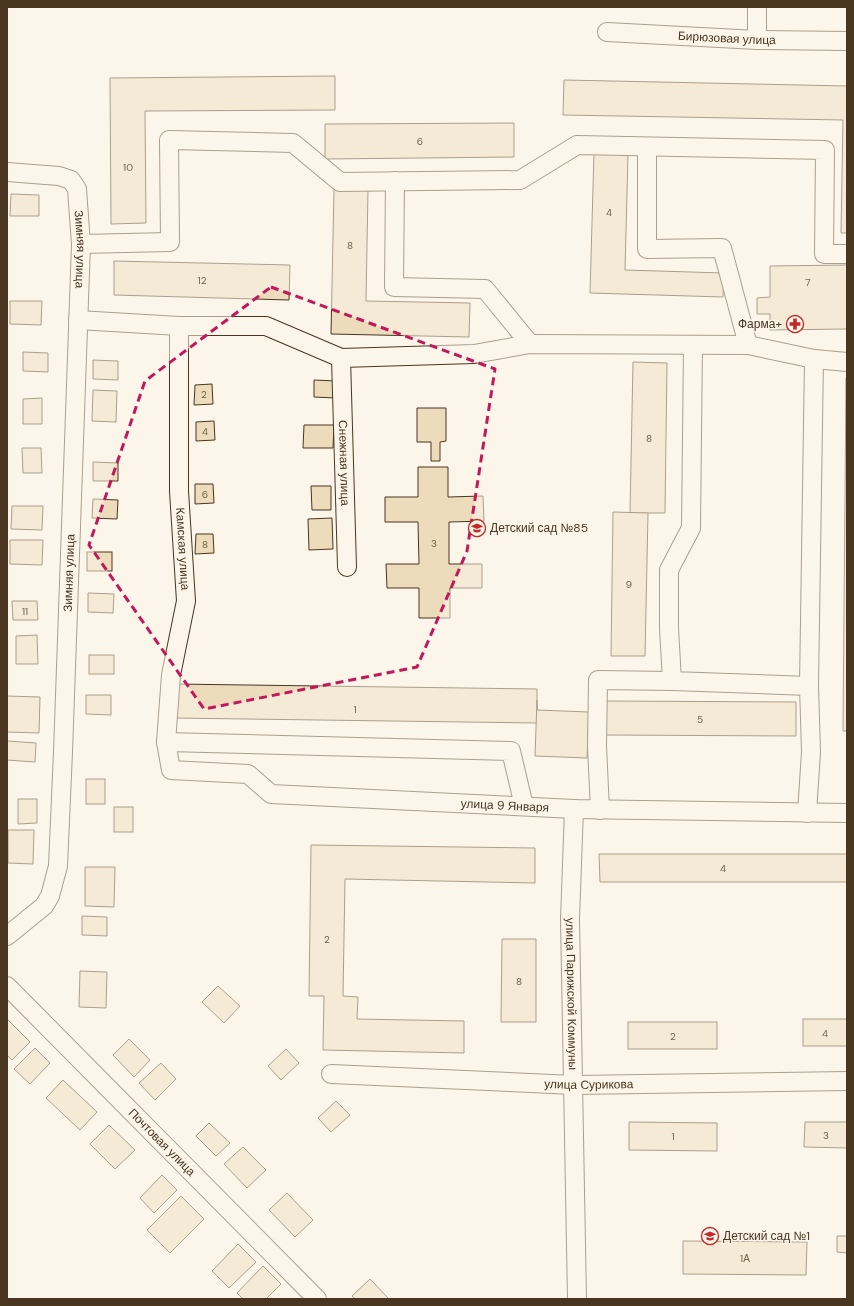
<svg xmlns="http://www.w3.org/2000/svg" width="854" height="1306" font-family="'DM Sans',sans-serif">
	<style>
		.building { fill: #ecdcbc; stroke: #4a3520 }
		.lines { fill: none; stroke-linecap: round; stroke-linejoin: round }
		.minor-casing { stroke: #4a3520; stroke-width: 20 }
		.minor { stroke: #fbf6e9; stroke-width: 18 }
		.marked { fill: none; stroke: #c2185b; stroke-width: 3; stroke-dasharray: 8 5; stroke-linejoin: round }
		.labels { text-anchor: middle; stroke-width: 3; stroke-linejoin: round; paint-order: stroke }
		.number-label { font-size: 10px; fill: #725f47 }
		.street-label { font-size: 12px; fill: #4a3520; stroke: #fbf6e9 }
		.poi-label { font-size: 12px; fill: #4a3520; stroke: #fbf6e9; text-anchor: start }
	</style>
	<rect width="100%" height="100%" fill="#fbf6e9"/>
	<!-- building -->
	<g class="building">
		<polygon points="335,76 335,110 145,111 146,223 111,224 110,78"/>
		<polygon points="564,80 847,86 847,233 841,233 843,120 563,115"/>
		<polygon points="514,123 514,157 325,159 325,124"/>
		<polygon points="594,153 628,155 625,270 724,273 723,297 590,293"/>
		<polygon points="334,189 368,190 366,301 470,303 469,337 331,334"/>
		<polygon points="11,194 39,195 39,216 10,216"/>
		<polygon points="114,261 290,265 289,300 114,295"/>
		<polygon points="847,265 847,329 770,330 770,314 757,314 757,298 770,297 770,266"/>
		<polygon points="10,301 42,301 41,325 10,324"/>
		<polygon points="23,352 48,353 48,372 23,371"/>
		<polygon points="93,360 118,361 118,380 93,379"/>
		<polygon points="633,362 667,363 665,513 630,513"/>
		<polygon points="846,378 847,378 847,731 843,731"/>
		<polygon points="314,380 336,381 336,398 314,397"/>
		<polygon points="212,384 213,404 194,405 195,385"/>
		<polygon points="93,390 117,391 116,422 92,421"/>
		<polygon points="42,398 42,424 23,424 23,399"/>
		<polygon points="417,408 446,408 446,441 440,442 440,461 431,461 431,442 417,442"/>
		<polygon points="214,421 215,440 196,441 196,422"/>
		<polygon points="304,425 334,425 333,448 303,448"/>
		<polygon points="22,448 41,448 42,473 23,473"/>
		<polygon points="93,462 118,463 118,481 93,481"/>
		<polygon points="418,467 448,467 448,497 483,496 484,521 449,522 449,564 482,564 482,588 450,588 450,618 419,618 419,588 387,588 386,564 419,564 418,522 385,522 385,497 418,497"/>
		<polygon points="195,484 213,484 214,503 195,504"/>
		<polygon points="311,486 331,486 331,510 312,510"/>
		<polygon points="93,499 118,500 117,519 92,518"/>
		<polygon points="12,506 43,506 42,530 11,529"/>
		<polygon points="613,512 648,513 645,656 611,656"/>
		<polygon points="332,518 333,549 309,550 308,519"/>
		<polygon points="196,534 213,534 214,553 195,554"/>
		<polygon points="10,540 43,540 42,565 10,564"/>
		<rect x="87" y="552" width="25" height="19"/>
		<polygon points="88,593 114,594 113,613 88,612"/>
		<polygon points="12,601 37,601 38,620 13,620"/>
		<polygon points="37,635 38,664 16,664 16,636"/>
		<rect x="89" y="655" width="25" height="19"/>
		<polygon points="174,684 537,689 537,723 173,718"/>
		<polygon points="86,695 111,695 111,715 86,714"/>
		<polygon points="7,696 40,697 39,733 7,732"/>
		<polygon points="537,700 537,710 589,712 587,758 535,756"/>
		<polygon points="604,701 796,702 796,736 604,735"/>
		<polygon points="7,741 36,743 35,762 7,760"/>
		<rect x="86" y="779" width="19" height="25"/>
		<polygon points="18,799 37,799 37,823 18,824"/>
		<rect x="114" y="807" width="19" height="25"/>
		<polygon points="8,830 34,830 33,864 8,863"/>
		<polygon points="311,845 535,848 535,883 345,879 343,996 358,997 357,1019 464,1021 464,1053 323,1050 324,996 309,996"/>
		<polygon points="599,854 847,854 847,882 600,882"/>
		<polygon points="85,867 115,867 114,907 85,906"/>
		<polygon points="82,916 107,917 107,936 82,935"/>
		<polygon points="502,939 536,939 536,1022 501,1022"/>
		<polygon points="80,971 107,972 106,1008 79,1007"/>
		<polygon points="218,986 240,1006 224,1023 202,1002"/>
		<polygon points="7,1019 30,1042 12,1060 7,1055"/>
		<rect x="803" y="1019" width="44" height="27"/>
		<rect x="628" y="1022" width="89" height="27"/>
		<polygon points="129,1039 150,1060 134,1077 113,1055"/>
		<polygon points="35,1048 50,1063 30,1084 14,1069"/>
		<polygon points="286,1049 299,1063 281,1080 268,1066"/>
		<polygon points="161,1063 176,1079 155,1100 139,1083"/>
		<polygon points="63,1080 97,1112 80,1130 46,1098"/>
		<polygon points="336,1101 350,1115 331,1132 318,1118"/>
		<polygon points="629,1122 717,1123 717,1151 629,1150"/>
		<polygon points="805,1122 847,1122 847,1148 804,1147"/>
		<polygon points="209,1123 230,1143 216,1156 196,1136"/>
		<polygon points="109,1125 135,1150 115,1169 90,1144"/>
		<polygon points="243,1147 266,1170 247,1188 224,1164"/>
		<polygon points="162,1175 177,1190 154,1213 140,1198"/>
		<polygon points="287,1193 313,1220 295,1237 269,1210"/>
		<polygon points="181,1196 204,1219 170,1253 147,1230"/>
		<polygon points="837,1236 847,1236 847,1253 837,1252"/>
		<polygon points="683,1241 807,1242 806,1275 683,1274"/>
		<polygon points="238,1244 256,1262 229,1288 212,1271"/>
		<polygon points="263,1266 281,1284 266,1299 243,1299 237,1293"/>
		<polygon points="370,1279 389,1299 355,1299 352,1296"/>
	</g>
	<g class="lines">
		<!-- minor casing -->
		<g class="minor-casing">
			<g id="minor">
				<path id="s1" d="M607,32L757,40L847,41"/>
				<polyline points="757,40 757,7"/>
				<polyline points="647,147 647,249 722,248 748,345"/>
				<path id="s2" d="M7,172L59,176L71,180L77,189L81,244L63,752L58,866L50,896L44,906L7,936"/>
				<polyline points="395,181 394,287 485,289 530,344"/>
				<polyline points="81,244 170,242 169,140 293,143 340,182 520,180 577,145 825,150 824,254 847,254"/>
				<polyline points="78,320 179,326 266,326 341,358 474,354 530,344 748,345 814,359 847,362"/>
				<path id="s3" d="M179,326V491L186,601L171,675L166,742L171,770L248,774L271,794L574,809L847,813"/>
				<polyline points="693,345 691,528 669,570 669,628 672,681 809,686 814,359"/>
				<path id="s4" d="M341,358L347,567"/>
				<polyline points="166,742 511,751 524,806"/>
				<path id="s5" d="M574,809L570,919L577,1299"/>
				<polyline points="600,810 597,746 598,680 672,681"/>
				<polyline points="807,813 811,752 809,686"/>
				<path id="s6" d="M7,986L317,1299"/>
				<path id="s7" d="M331,1074L574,1085L847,1081"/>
			</g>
		</g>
		<!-- minor -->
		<use href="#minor" class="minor"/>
	</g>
	<!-- marked area -->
	<path d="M0 0H854V1306H0ZM271,287L495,369L467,551L417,667L204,709L89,545L145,381Z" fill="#fbf6e9" fill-opacity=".55" fill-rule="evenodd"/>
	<path class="marked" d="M271,287L495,369L467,551L417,667L204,709L89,545L145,381Z"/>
	<!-- icons -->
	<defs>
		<g id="pharmacy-ring" transform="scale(0.9)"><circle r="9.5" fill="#fbf6e9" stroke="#c62828" stroke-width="1.5"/><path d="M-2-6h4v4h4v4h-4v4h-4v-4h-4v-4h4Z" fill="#c62828"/></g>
		<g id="school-ring" transform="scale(0.9)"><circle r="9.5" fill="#fbf6e9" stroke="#c62828" stroke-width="1.5"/><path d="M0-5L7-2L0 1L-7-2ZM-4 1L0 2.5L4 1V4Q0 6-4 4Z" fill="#c62828"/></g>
	</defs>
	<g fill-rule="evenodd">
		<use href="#pharmacy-ring" x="795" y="324"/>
		<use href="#school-ring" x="477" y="528"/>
		<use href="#school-ring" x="710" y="1236"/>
	</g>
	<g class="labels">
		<!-- number labels -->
		<g class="number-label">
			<text x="420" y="145">6</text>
			<text x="128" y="171">10</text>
			<text x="609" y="216">4</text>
			<text x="350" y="249">8</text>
			<text x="202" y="284">12</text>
			<text x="808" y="286">7</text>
			<text x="204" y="398">2</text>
			<text x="205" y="435">4</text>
			<text x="649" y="442">8</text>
			<text x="205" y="498">6</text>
			<text x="434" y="547">3</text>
			<text x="205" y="548">8</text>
			<text x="629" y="588">9</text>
			<text x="25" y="615">11</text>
			<text x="355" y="713">1</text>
			<text x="700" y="723">5</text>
			<text x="723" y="872">4</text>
			<text x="327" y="943">2</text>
			<text x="519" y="985">8</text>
			<text x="825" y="1037">4</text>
			<text x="673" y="1040">2</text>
			<text x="826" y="1139">3</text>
			<text x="673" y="1140">1</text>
			<text x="745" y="1262">1А</text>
		</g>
		<!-- street labels -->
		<g class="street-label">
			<text dy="4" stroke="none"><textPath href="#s1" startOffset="120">Бирюзовая улица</textPath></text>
			<text dy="4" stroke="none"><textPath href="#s2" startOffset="136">Зимняя улица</textPath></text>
			<text dy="4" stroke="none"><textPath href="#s4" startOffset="105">Снежная улица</textPath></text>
			<text dy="4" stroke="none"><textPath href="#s3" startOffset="223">Камская улица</textPath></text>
			<text transform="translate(69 573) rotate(-88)" y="4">Зимняя улица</text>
			<text dy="4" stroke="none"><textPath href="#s3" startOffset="788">улица 9 Января</textPath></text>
			<text dy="4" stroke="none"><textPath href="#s5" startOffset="185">улица Парижской Коммуны</textPath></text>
			<text dy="4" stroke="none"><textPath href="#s7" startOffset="258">улица Сурикова</textPath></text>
			<text dy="4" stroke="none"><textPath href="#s6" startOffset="220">Почтовая улица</textPath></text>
		</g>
		<!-- poi labels -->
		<g class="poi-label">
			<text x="782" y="328" text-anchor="end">Фарма+</text>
			<text x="490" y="532">Детский сад №85</text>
			<text x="723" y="1240">Детский сад №1</text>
		</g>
	</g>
	<!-- border -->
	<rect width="854" height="1306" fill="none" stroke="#4a3520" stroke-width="16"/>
</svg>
